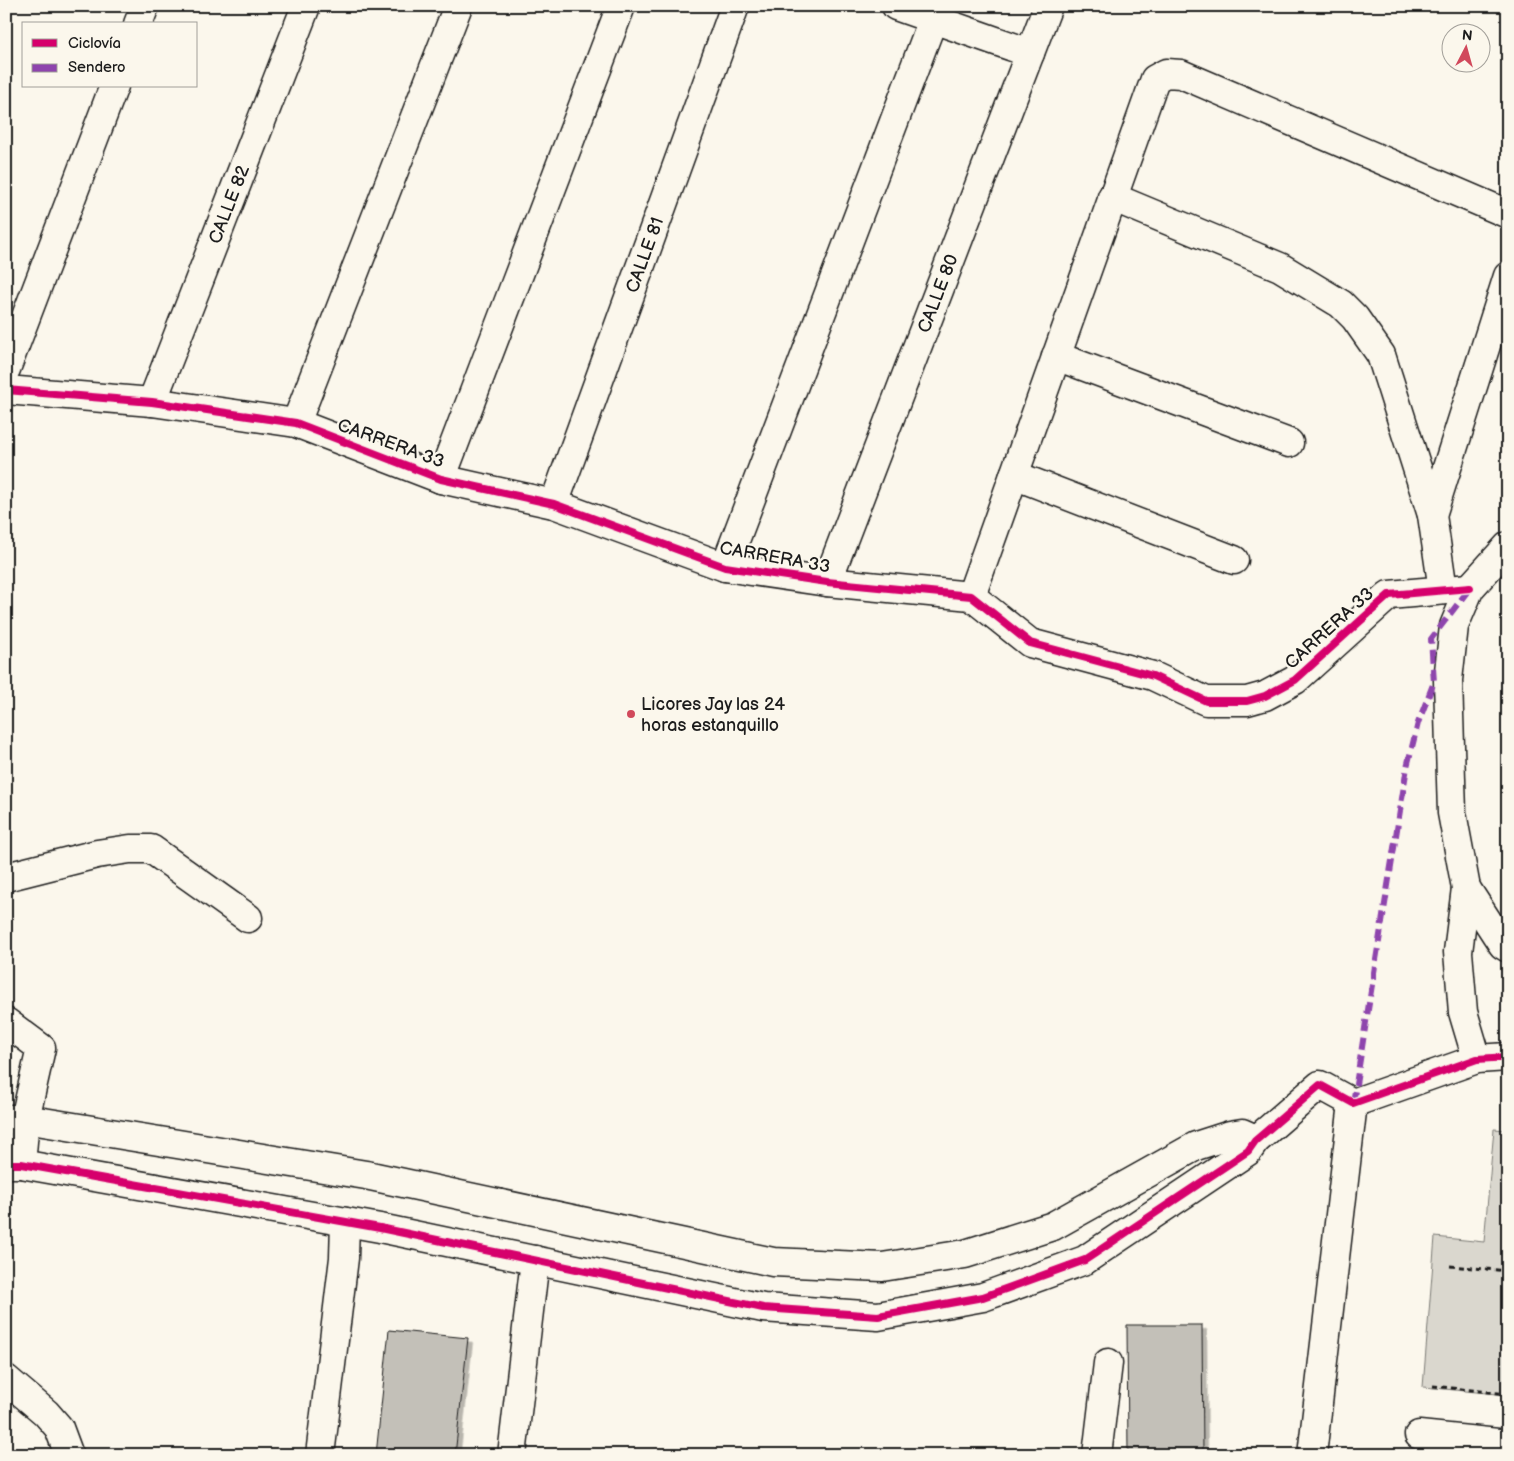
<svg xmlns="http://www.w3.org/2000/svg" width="1514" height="1461" font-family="'Balsamiq Sans',sans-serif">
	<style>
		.green { fill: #dad7ce; stroke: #7b7a75 }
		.building { fill: #c3c0b8; stroke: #1c1c1c; filter: url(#shadow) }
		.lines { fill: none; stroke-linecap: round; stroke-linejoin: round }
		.minor-casing { stroke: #1c1c1c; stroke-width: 31 }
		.path { stroke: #1c1c1c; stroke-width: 3; stroke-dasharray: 5 4; stroke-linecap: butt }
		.minor { stroke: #fbf7ec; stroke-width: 28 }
		.quiet { stroke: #8e44ad; stroke-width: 6; stroke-dasharray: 12 6; stroke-linecap: butt }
		.cycleway-casing { stroke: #fbf7ec; stroke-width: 11 }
		.cycleway { stroke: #d6006c; stroke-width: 8 }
		.poi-dot { fill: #d1495b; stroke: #fbf7ec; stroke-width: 2 }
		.labels { text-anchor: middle; stroke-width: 4.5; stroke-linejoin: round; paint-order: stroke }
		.street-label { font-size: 18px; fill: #1c1c1c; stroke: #fbf7ec }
		.poi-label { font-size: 18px; fill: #1c1c1c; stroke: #fbf7ec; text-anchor: start }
	</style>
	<defs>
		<filter id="shadow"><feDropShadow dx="4.5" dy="4.5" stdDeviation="0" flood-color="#0004"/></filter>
	</defs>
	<rect width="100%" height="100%" fill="#fbf7ec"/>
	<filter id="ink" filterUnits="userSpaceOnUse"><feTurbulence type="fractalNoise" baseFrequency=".02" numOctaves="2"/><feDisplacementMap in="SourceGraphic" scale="10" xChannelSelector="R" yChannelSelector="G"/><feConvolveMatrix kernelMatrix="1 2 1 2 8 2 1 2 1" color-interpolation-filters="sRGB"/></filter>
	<g filter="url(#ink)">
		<!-- green -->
		<polygon class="green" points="1494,1129 1508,1130 1508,1395 1423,1387 1435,1237 1484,1242"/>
		<!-- building -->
		<g class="building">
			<polygon points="1127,1325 1202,1325 1203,1455 1128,1455"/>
			<polygon points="389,1330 468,1338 455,1455 376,1455"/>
		</g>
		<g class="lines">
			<!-- minor casing -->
			<g class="minor-casing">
				<g id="minor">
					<polyline points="896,6 1030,53"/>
					<polyline points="138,24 145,6"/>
					<polyline points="1112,197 1280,267 1341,304 1355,318 1381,355 1432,515 1443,590"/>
					<polyline points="1056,356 1289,443"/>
					<polyline points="6,369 114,86"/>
					<polyline points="6,390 152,402 296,423 441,479 554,504 725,567 827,582 971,596 1030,643 1153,676 1206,701 1247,701 1265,696 1295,680 1389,595 1470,588"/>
					<path id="s1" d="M152,402L306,6"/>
					<polyline points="296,423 458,6"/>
					<polyline points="1014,475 1234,560"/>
					<polyline points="441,479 621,6"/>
					<path id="s2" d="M554,504L735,6"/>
					<polyline points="1432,515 1508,276"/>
					<polyline points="725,567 938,6"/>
					<path id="s3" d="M827,582L1048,6"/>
					<polyline points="971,596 1155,79 1166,73 1181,74 1508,214"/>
					<polyline points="6,877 97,854 130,849 151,849 248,918"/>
					<polyline points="1466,888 1503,945 1508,948"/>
					<polyline points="6,1022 41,1048 25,1119 21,1164"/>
					<polyline points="1477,1059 1463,1012 1458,952 1466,888 1452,813 1448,680 1454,626 1470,588 1508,546"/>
					<polyline points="6,1119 25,1119 366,1175 773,1262 882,1267 965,1254 1053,1226 1196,1146 1230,1135 1242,1133 1251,1137 1255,1141"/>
					<polyline points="6,1164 21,1164 380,1228 763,1308 878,1316 983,1297 1085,1260 1248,1151 1255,1141 1320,1085 1353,1103 1477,1059 1508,1057"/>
					<polyline points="6,1379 46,1413 59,1428 69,1455"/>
					<polyline points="1419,1435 1508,1444"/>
					<polyline points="320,1455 344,1258 345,1222"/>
					<polyline points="512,1455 535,1260"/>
					<polyline points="1097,1455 1108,1363"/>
					<polyline points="1312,1455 1353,1103"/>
				</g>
			</g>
			<!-- path -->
			<g class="path">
				<polyline points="1450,1266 1508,1271"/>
				<polyline points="1433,1386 1508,1394"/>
			</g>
			<!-- minor -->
			<use href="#minor" class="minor"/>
			<!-- quiet -->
			<polyline class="quiet" points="1353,1103 1407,767 1418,723 1434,682 1431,639 1470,588"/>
			<!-- cycleway casing -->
			<g class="cycleway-casing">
				<g id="cycleway">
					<polyline points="6,390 152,402 296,423 441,479 554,504 725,567 827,582 971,596 1030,643 1153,676 1206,701 1247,701 1265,696 1295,680 1389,595 1470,588"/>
					<polyline points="6,1164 21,1164 380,1228 763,1308 878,1316 983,1297 1085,1260 1248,1151 1255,1141 1320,1085 1353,1103 1477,1059 1508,1057"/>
				</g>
			</g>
			<!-- cycleway -->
			<use href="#cycleway" class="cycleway"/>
		</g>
	</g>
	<!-- markers -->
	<circle class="poi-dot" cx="631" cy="714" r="5"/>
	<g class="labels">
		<!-- street labels -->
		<g class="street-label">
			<text dy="6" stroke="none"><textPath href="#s1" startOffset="212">CALLE 82</textPath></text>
			<text dy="6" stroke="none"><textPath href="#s2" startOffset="265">CALLE 81</textPath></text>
			<text dy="6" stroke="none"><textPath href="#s3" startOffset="309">CALLE 80</textPath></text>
			<text transform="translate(391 443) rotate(20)" y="6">CARRERA 33</text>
			<text transform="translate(775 557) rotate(10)" y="6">CARRERA 33</text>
			<text transform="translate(1329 628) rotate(-42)" y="6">CARRERA 33</text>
		</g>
		<!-- poi labels -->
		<g class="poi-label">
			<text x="641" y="710">Licores Jay las 24<tspan x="641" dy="21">horas estanquillo</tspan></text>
		</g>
	</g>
	<!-- margin -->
	<rect width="1514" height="1461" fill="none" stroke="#fbf7ec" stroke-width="25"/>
	<rect x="12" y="12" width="1489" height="1436" fill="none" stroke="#1c1c1c" stroke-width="2" filter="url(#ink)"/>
	<!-- legend -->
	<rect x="22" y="22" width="175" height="65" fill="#fbf7ec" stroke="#a29f99"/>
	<rect x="32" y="39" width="25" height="8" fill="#d6006c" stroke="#a29f99"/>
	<text x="68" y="48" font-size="15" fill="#1c1c1c">Ciclovía</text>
	<rect x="32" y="64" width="25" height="8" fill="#8e44ad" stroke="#a29f99"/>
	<text x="68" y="72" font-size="15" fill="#1c1c1c">Sendero</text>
	<!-- north arrow -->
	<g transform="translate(1466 48) rotate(6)"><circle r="24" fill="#fbf7ec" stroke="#a29f99"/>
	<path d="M0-4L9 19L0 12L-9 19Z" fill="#d1495b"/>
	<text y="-8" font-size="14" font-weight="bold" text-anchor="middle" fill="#1c1c1c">N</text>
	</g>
</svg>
